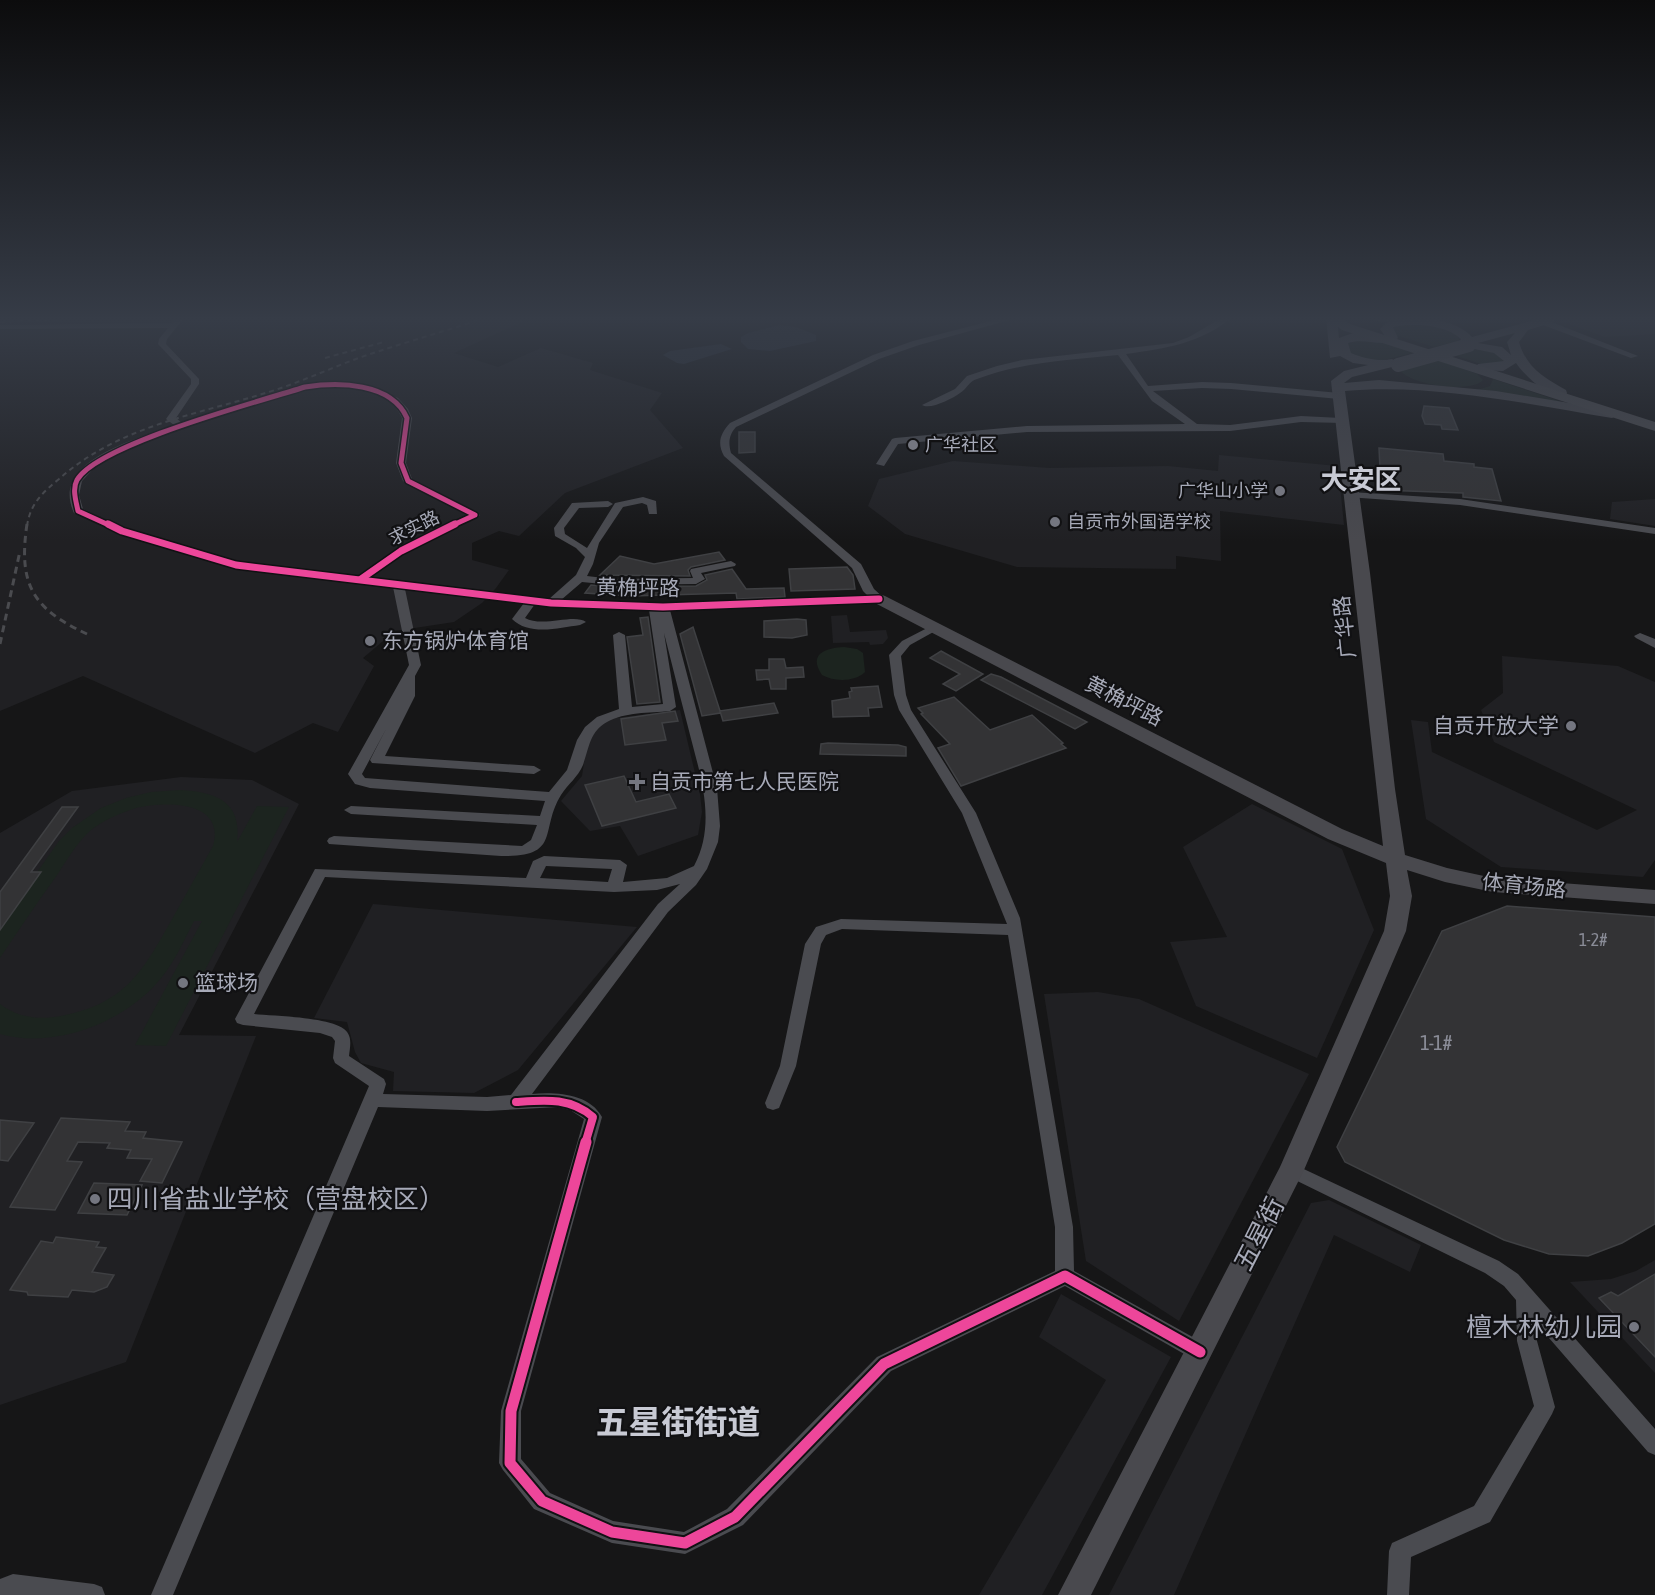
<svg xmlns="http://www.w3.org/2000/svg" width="1655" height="1595" font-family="'Asap Condensed','Noto Sans SC',sans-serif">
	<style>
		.built { fill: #202023 }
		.green { fill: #1c241f }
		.water { fill: #292f39 }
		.building { fill: #333335; stroke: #3f4043; stroke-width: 1.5 }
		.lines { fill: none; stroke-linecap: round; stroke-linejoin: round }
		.street { fill: #4a4b50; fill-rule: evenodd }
		.secondary { fill: #49494e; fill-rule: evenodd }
		.primary { fill: #4d4d51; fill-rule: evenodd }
		.rail-far1 { stroke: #4a4b4f; stroke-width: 2; stroke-dasharray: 5 4; stroke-linecap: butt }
		.rail { stroke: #4a4b4f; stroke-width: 3; stroke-dasharray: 7 5; stroke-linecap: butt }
		.secondary-bridge { stroke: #49494e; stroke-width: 14 }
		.cycleway-far3-casing { stroke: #111113; stroke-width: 8 }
		.cycleway-far2-casing { stroke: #111113; stroke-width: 10 }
		.cycleway-far1-casing { stroke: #111113; stroke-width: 12 }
		.cycleway-casing { stroke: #111113; stroke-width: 15 }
		.cycleway-far3 { stroke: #ed469a; stroke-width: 5 }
		.cycleway-far2 { stroke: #ed469a; stroke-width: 7 }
		.cycleway-far1 { stroke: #ed469a; stroke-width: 8 }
		.cycleway { stroke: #ed469a; stroke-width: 11 }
		.poi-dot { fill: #747680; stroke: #111113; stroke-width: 2 }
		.labels { text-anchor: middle; stroke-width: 4.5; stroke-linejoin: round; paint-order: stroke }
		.far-poi-label { font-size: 18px; fill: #a7aab8; stroke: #111113; text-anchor: start }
		.far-street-label { font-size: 18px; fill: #a7aab8; stroke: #111113 }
		.number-label { font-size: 18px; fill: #8a8c97 }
		.street-label { font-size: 21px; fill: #a7aab8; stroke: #111113 }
		.poi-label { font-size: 21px; fill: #a7aab8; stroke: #111113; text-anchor: start }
		.near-number-label { font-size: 21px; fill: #8a8c97 }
		.near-poi-label { font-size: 26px; fill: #a7aab8; stroke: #111113; text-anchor: start }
		.near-street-label { font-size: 26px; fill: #a7aab8; stroke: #111113 }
		.far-town-label { font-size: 27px; font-weight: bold; fill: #c8cad4; stroke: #111113 }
		.near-district-label { font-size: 33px; font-weight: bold; fill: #c8cad4; stroke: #111113 }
	</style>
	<rect width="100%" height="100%" fill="#161617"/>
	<!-- built -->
	<g class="built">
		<polygon points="0,317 533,317 454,353 498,367 541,348 593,363 590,370 662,393 650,410 683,448 565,493 519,536 499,531 472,543 472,560 509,570 496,588 482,603 454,622 395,631 363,658 374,666 338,732 313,723 255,753 83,676 0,711"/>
		<polygon points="1568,317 1655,317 1655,334 1605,337 1561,321"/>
		<polygon points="1219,455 1338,466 1344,525 1220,511 1221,561 1176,556 1176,569 1017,567 905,534 868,506 879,479 953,461 1049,468 1168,466 1218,471"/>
		<polygon points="1655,499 1655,526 1610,519 1612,502"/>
		<polygon points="847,615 850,632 886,630 888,638 883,644 870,645 869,642 833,643 831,616"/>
		<polygon points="1502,656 1618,666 1655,682 1655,860 1643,877 1501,867 1426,819 1411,720 1428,722 1432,752 1597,830 1637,810 1494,742 1481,710 1503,693"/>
		<polygon points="680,710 700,794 702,812 698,835 638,856 620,826 590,831 561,801 582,776 588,736 608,719"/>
		<polygon points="181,777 252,780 299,804 179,1035 256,1036 126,1362 0,1405 0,833 72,791"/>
		<polygon points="1252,804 1342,849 1374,930 1317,1058 1196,1006 1170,942 1227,937 1183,847"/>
		<polygon points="373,904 637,927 518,1070 474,1093 393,1091 394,1072 361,1063 355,1052 347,1022 314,1018"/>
		<polygon points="1098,992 1139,999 1309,1074 1179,1321 1086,1261 1044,994"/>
		<polygon points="1329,1200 1421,1245 1410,1272 1334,1235 1174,1595 1109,1595 1311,1203"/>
		<polygon points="1655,1260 1655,1373 1570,1282 1611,1279 1636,1271"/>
		<polygon points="1061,1294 1171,1357 1042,1595 979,1595 1106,1380 1039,1337"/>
	</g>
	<!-- green -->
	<g class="green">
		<polygon points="1412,325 1441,328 1459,335 1460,338 1458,341 1434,347 1396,335 1393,327"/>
		<polygon points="1376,340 1413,353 1379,361 1352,357 1347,341"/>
		<polygon points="1473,347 1488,348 1506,361 1484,365 1451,354"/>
		<path d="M1434,358L1477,374L1483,380C1471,394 1410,385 1400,370Z"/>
		<polygon points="1493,379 1559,401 1560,402 1474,391 1490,386"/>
		<path d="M844,647L857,649L863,653L865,672C855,682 834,682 822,675C807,653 827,648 844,647Z"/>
		<path d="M180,790C217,792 242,802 237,842L257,806L289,807L166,1046L135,1045L202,921H194C183,942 173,966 156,984C120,1024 53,1049 0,1034V1004C18,1018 40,1020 61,1016C124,1004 142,973 171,921C185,896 199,871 213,846C226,800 165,801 136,808C120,813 104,820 91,830C76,843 66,862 55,878C36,904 18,931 0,958V925L59,841L72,828L101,808L126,798L151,792Z"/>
	</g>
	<!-- water -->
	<g class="water">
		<polygon points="780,325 796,327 816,335 816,341 770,351 748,349 741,342 741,337 748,333"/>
		<polygon points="721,344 732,349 684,364 677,363 663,355 670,351"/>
	</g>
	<!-- building -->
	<g class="building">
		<polygon points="1424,406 1449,408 1458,430 1442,429 1441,425 1425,424 1422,416"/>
		<polygon points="739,432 755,432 755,452 739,453"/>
		<polygon points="1379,448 1443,454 1444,461 1474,464 1474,467 1492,469 1501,501 1463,497 1463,493 1381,490"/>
		<polygon points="719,552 725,560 691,567 688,570 690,576 600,575 620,556 654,564"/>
		<polygon points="847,567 853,575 855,589 791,591 789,569"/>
		<polygon points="732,569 746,589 784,588 785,597 737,599 736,593 631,596 585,593 591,585 612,587 696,586 707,580 705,575"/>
		<polygon points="648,617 660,702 637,704 627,637 643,635 640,618"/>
		<polygon points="797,619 806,620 807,635 792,638 764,637 764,621"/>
		<polygon points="693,627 720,711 774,703 778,713 723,721 720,711 720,713 702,716 680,634"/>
		<polygon points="941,651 983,674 956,691 943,684 960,674 930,658"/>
		<polygon points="769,659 784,659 786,668 803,667 804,677 786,678 786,689 771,689 769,679 757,680 756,670 769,670"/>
		<polygon points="991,674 1001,677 1087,722 1075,729 981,680"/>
		<polygon points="878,686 882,707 868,708 869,716 833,717 832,701 850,698 849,692 852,691 851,688"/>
		<polygon points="954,697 990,730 1032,715 1063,743 1061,744 1066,748 961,786 938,748 950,744 921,714 923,713 918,708"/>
		<polygon points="675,711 678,721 662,723 666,740 625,745 621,719"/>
		<polygon points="828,743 898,745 906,747 906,756 820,754 821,744"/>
		<polygon points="624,776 636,802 669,794 676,808 602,826 585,785"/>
		<polygon points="62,807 78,807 31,872 41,872 0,930 0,892"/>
		<polygon points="1507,906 1655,917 1655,1224 1622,1243 1588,1256 1549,1254 1504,1240 1345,1162 1337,1147 1442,931"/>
		<polygon points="61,1118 130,1122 125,1131 146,1132 143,1138 182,1142 162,1183 140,1181 152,1159 127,1158 131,1150 107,1148 110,1143 78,1142 67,1161 82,1162 55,1210 10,1207"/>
		<polygon points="0,1120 34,1123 8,1161 0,1160"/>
		<polygon points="94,1183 142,1185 127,1215 78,1213"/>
		<polygon points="56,1237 99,1242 96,1247 106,1248 92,1272 114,1275 107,1287 94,1292 72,1290 68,1297 28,1295 27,1292 10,1290 41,1241 53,1243"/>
		<polygon points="1655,1274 1655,1357 1599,1298 1611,1292 1618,1296"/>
	</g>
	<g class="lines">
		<!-- street -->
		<g class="street">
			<path d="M176,317H185L167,339L166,344L199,379V384L176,418L182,423L305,384L324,381L360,383L398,398L408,409L412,418L406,463L412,479L480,515L405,553L369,578L549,599L576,575L585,557L576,548L555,536L554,528L572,503L608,501L613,504L608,507L579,508L564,528L565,534L587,548L615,503L643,497L656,501L657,514H649L647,505L642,503L623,507L599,543L593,564L587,576L612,579L693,578L690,571L691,569L731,561L736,564L735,566L701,573L705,579L696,584L612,585L582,582L561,600L663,604L868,596L863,591L852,568L724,456C717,443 720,434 730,423L873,355L913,341L1006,317H1021L919,345L879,359L736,427C729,435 728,442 731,453L861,564L874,589L885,599L879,602L670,610L717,788L720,826L718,842L707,869L696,885L668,912L532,1094C555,1092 589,1093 602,1117L521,1411V1459L550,1493L613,1521L684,1532L727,1509L877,1357L1055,1271V1227L1008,935L842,929L826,935L821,944L796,1066L779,1108L773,1110L767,1108L765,1103L780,1066L805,944L816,927L841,919L1007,924L962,813L899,710L894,695L889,655L902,641L933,625L937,626L939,628L937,630L910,645L901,656L906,695L911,710L976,813L1020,918L1073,1227L1074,1271L1207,1345L1210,1352L1207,1359L1200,1361L1193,1359L1065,1286L891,1371L743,1525L685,1554L612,1543L534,1509L503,1470L499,1463L501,1411L584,1119L570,1110L558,1107L487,1111L378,1107L173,1595H151L369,1086L335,1063L333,1058L335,1041L332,1037L320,1033L243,1025L237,1023L235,1019L315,869L526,878L533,861L544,856L620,860L627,865L623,882L667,878L694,866C718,821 699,772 688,727C680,696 672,665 664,633L676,707L670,711C649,713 625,712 607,722C590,731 589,748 583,765C578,777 568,784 561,795C539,831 562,857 501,856L329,844L327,841L329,838L334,836L522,846L531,840L537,825L351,814L344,810L351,806L540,816L545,801L370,788L355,784L348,774L409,665L393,587L236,568L118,533L74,513C49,460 139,439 174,425L166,419L191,384V379L158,344L159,339L168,328L0,329V325L172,323ZM324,387C352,388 390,389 402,418L396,463L403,481L467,515L398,549L358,576L237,562L126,529L83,509L79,495L82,481L96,466L113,455L184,428L306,389ZM405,589L524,603L512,619C529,636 559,628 580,625L586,622C574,613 543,628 525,618L535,604L614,610H649L663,704L632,707L625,635L619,632L613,635L619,709L597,717L585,727L577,740L567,770L549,792L365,778L362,774L386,729L370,760L372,763L534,774L541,770L534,766L385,756L415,696V676L421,665ZM546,866L612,869L608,882L540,878ZM325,877L614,892L657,890L680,884L658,904L511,1095L487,1097L383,1094L386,1084L384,1079L349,1056C350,1046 353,1036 344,1029C329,1017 274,1016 254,1014Z"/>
			<path d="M1223,317H1233C1199,344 1167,348 1126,354L1148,386L1202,382L1231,383L1339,393L1343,396L1339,399L1231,389L1202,388L1153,391L1197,424L1230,425L1301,416L1341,418L1346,421L1344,423L1301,422L1230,431L1027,432L898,444L884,466L876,464L892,439L895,438L1027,426L1185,424L1152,401L1118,355C1070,360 1022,362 977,379C969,381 967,389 960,393C952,399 930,410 922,405L955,389L967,376L997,366L1022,360L1173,343L1189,337Z"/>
			<polygon points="1543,321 1549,321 1638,356 1631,358 1543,325"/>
			<polygon points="1351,492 1460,499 1655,528 1655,534 1460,505 1347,497 1346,495"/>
			<polygon points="1640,633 1655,639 1655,648 1636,638 1634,636"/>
			<polygon points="1291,1163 1499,1261 1518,1274 1655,1429 1655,1455 1648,1452 1536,1323 1537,1341 1555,1407 1552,1414 1490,1522 1411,1557 1409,1595 1387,1595 1389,1551 1392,1543 1474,1506 1534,1406 1517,1341 1516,1300 1504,1286 1485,1273 1285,1175 1282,1170 1285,1165"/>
			<polygon points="13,1574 94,1584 102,1587 105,1595 0,1595 0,1579"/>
		</g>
		<!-- secondary -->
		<path class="secondary" d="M1326,317L1337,319L1339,338L1356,332L1385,336L1380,329L1387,322L1372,320L1366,317C1396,317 1451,313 1472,337L1546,317L1554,318V322L1528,330L1519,342C1526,367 1544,378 1566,390L1567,393L1566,396C1549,399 1525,376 1516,363L1503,371L1478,370L1476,367L1478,364L1504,361L1494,353L1460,346L1458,343L1461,339C1445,324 1413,323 1393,327L1398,338C1384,349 1365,337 1348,343L1351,353C1363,358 1379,362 1392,359L1398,363L1396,366L1352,377L1344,383L1379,380L1496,391L1612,410L1619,414L1612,418C1527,404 1431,383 1345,391L1370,573L1395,789L1405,855L1447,868L1493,878L1655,890V904L1493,892L1445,882L1407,870L1412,896L1406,931L1304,1170L1091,1595H1058L1280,1167L1384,931L1390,896L1386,863L1328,839L873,602L871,599L879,594L885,596L1342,829L1383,846L1331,381L1344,371L1368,365L1353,363L1340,356L1330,358ZM1515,333L1507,342L1511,355L1502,347L1478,343Z"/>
		<!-- primary -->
		<polygon class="primary" points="1325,317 1340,317 1350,324 1655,422 1655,431 1342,330"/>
		<!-- rail-far1 -->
		<g class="rail-far1">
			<polyline points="0,322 118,317"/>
			<polyline points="325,358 384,342"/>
			<path d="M27,526C30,504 43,492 59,479C122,423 204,414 281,388C310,378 338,365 367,355C407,342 448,330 489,317"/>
		</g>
		<!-- rail -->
		<g class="rail">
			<path d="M27,524C18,585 33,609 87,634"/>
			<polyline points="0,644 20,551"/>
		</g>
		<!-- secondary-bridge -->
		<polyline class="secondary-bridge" points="1398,365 1469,345"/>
		<!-- cycleway-far3 casing -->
		<g class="cycleway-far3-casing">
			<path id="cycleway-far3" d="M111,526L78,511C76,501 72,489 77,480C98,444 261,401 305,387C338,382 391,382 407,418L401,463L408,481L475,515L451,526"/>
		</g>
		<!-- cycleway-far2 casing -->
		<g class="cycleway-far2-casing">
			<g id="cycleway-far2">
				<polyline points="108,524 122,531 236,565 551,603 663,607 879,599"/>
				<polyline points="361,579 401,551 455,524"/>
			</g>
		</g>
		<!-- cycleway-far1 casing -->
		<g class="cycleway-far1-casing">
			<path id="cycleway-far1" d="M516,1102C545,1100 570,1097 593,1117L585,1144"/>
		</g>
		<!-- cycleway casing -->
		<g class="cycleway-casing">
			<polyline id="cycleway" points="586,1142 511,1411 510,1463 542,1501 612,1532 685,1543 735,1517 884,1364 1065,1276 1200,1352"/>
		</g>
		<!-- cycleway-far3 -->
		<use href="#cycleway-far3" class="cycleway-far3"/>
		<!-- cycleway-far2 -->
		<use href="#cycleway-far2" class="cycleway-far2"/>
		<!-- cycleway-far1 -->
		<use href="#cycleway-far1" class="cycleway-far1"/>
		<!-- cycleway -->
		<use href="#cycleway" class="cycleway"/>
	</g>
	<!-- sky -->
	<linearGradient id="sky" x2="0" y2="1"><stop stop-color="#0c0c0d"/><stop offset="0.59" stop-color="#363c47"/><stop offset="1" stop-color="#363c47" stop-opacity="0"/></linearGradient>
	<rect width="1655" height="541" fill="url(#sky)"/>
	<!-- markers -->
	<g class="poi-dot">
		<circle cx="913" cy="445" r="6"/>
		<circle cx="1280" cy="491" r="6"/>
		<circle cx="1055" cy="522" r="6"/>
		<circle cx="370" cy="641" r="6"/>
		<circle cx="1571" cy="726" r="6"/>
		<path d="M634 773h6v6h6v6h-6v6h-6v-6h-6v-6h6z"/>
		<circle cx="183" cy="983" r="6"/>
		<circle cx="95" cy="1199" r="6"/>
		<circle cx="1634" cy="1327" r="6"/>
	</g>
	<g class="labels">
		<!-- far-poi labels -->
		<g class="far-poi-label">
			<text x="925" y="451">广华社区</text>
			<text x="1268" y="497" text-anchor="end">广华山小学</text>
			<text x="1067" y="528">自贡市外国语学校</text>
		</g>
		<!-- far-street labels -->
		<g class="far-street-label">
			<text transform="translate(414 528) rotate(-27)" y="6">求实路</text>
		</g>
		<!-- number labels -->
		<g class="number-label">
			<text x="1593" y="946">1-2#</text>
		</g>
		<!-- street labels -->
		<g class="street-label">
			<text transform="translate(638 588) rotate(1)" y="7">黄桷坪路</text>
			<text transform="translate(1345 627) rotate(-96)" y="7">广华路</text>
			<text transform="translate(1124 701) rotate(27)" y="7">黄桷坪路</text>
			<text transform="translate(1524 886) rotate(6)" y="7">体育场路</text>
		</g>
		<!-- poi labels -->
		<g class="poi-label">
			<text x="382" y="648">东方锅炉体育馆</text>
			<text x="1559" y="733" text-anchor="end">自贡开放大学</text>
			<text x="650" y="789">自贡市第七人民医院</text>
			<text x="195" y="990">篮球场</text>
		</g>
		<!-- near-number labels -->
		<g class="near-number-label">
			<text x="1436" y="1050">1-1#</text>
		</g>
		<!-- near-poi labels -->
		<g class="near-poi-label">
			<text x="107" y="1208">四川省盐业学校（营盘校区）</text>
			<text x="1622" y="1336" text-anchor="end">檀木林幼儿园</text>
		</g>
		<!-- near-street labels -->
		<g class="near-street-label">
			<text transform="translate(1259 1234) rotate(-63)" y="9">五星街</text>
		</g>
		<!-- far-town labels -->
		<g class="far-town-label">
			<text x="1361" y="489">大安区</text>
		</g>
		<!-- near-district labels -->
		<g class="near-district-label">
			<text x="678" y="1434">五星街街道</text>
		</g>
	</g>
</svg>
